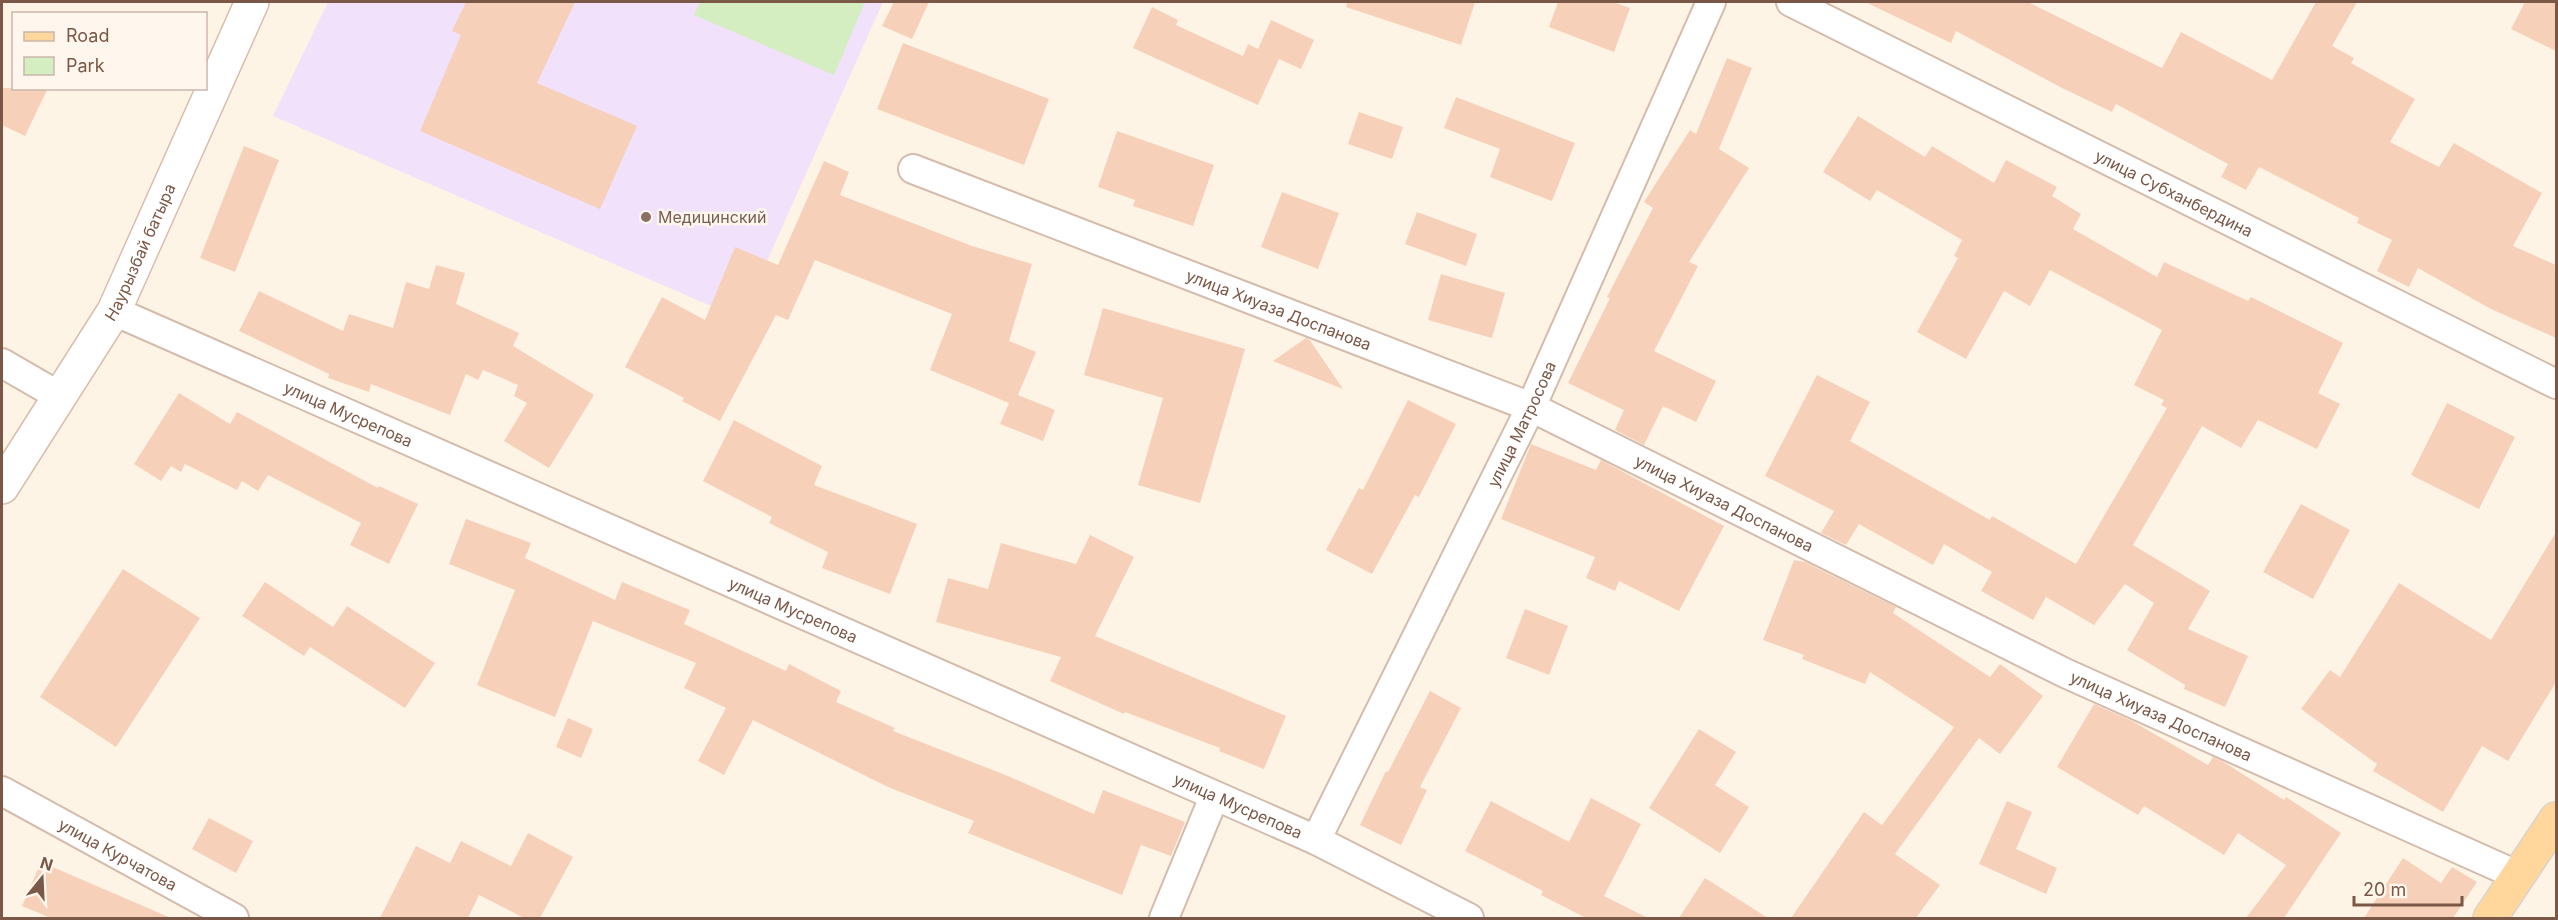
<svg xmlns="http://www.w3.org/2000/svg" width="2558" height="920" font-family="Inter,sans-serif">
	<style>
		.education { fill: #f1e1fb }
		.green { fill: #d5eec1 }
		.building { fill: #f7d0ba }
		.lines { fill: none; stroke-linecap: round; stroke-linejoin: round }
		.street-casing { stroke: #d4bcac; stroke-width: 32 }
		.secondary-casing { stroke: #dabeab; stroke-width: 36 }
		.primary-casing { stroke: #dcd3cf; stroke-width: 36 }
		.street { stroke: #fff; stroke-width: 28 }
		.secondary { stroke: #fff; stroke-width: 33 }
		.primary { stroke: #ffd69b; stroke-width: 33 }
		.education-dot { fill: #8d6e63; stroke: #fff7ed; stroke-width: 2 }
		.labels { text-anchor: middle; stroke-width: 5; stroke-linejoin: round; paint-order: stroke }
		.street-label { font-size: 16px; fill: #7a5747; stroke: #fff7ed }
		.education-label { font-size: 16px; fill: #785e54; stroke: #fff7ed; text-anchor: start }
	</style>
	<rect width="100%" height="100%" fill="#fef4e5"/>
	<!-- education -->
	<polygon class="education" points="328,2 883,2 741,319 273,116"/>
	<!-- green -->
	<polygon class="green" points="700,2 865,2 834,75 694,15"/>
	<!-- building -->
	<g class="building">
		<polygon points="466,2 575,2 537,83 637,126 600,209 420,131 461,35 452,31"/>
		<polygon points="894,2 929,2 912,39 882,26"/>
		<polygon points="1347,2 1475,2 1461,45 1346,7"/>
		<polygon points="1558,2 1613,2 1630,8 1614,52 1549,27"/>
		<polygon points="1865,2 2028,2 2162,68 2181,32 2272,80 2316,2 2357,2 2332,46 2354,58 2351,63 2415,99 2390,142 2439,167 2454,143 2542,193 2513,246 2556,265 2556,338 2491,309 2418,268 2409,287 2377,271 2392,240 2357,223 2359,218 2259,167 2246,190 2221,177 2228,164 2116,104 2112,112 2060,87 1956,31 1951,43"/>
		<polygon points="2525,2 2556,2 2556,51 2511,29"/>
		<polygon points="1152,7 1178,20 1176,25 1243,56 1248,44 1258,49 1271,20 1314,40 1301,69 1279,59 1258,105 1133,48"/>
		<polygon points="903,43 1049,99 1024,165 877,109"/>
		<polygon points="1727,58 1752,68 1719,149 1749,168 1689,262 1698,266 1654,351 1716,381 1696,422 1663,406 1644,445 1615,430 1624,410 1568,383 1610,298 1607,297 1653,208 1644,202 1690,130 1696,134"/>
		<polygon points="2,88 48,88 25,136 2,125"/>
		<polygon points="1456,97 1575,143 1552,201 1490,177 1500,149 1444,128"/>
		<polygon points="1359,112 1403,127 1392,159 1348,144"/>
		<polygon points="1858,116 1925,157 1932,146 1994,183 2006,160 2057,187 2052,196 2081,214 2073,229 2157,277 2164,262 2248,301 2251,297 2343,343 2318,393 2340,404 2317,449 2258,420 2241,448 2202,426 2133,545 2210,591 2188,629 2248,656 2225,707 2184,689 2185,685 2127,650 2154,603 2125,584 2094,625 2046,597 2033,620 1981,591 1992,572 1944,544 1933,565 1859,524 1846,545 1821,533 1834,511 1765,476 1817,375 1870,402 1850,441 1990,520 1992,516 2076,564 2167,408 2161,405 2164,400 2134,385 2162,330 2050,270 2030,306 2004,291 1966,359 1917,332 1958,258 1954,256 1962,240 1877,190 1870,201 1823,172"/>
		<polygon points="1117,131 1214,165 1193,226 1133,206 1135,200 1098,187"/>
		<polygon points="244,146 279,160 235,272 200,258"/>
		<polygon points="824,161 849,172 840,195 972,246 1032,264 1009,341 1036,352 1018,395 1055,410 1043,441 1000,424 1009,403 930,370 952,314 815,260 788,320 776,315 720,421 682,401 684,398 625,367 662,297 705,320 735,247 778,265"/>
		<polygon points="1282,192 1339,213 1318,269 1261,247"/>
		<polygon points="1417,212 1477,234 1466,266 1405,244"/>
		<polygon points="436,265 465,273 456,304 519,333 513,346 594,395 549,468 504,441 527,403 514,396 518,385 483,370 478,380 466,374 450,415 371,384 369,392 328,378 329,374 239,331 259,291 343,331 349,314 393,328 406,282 429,289"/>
		<polygon points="1441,274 1505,293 1492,338 1428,320"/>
		<polygon points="1103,308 1245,349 1200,503 1138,485 1163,398 1084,375"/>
		<polygon points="1306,338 1309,339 1343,389 1273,361"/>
		<polygon points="179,393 230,424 237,412 378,488 379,486 418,504 389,564 350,545 361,523 268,475 258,491 242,481 237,490 185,464 181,472 171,466 161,481 134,464"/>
		<polygon points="1408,400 1456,424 1419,497 1415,495 1372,574 1326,550 1359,488 1363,490"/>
		<polygon points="2447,403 2515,437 2479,509 2411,475"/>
		<polygon points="734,420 822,466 814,485 917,524 890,594 822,568 828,552 769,523 772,517 703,481"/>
		<polygon points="1531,444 1596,470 1601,460 1724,526 1679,611 1619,581 1615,591 1586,578 1595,557 1501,519"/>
		<polygon points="2301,504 2350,530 2313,599 2263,572"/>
		<polygon points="466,519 531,543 525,558 615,600 622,582 690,610 684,624 786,671 789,664 841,691 836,702 895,728 893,731 1008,776 1094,814 1103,790 1185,822 1171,856 1141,845 1122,895 968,833 974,821 888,787 753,720 724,775 698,761 726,708 684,688 696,663 593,621 555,717 477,685 515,590 449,564"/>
		<polygon points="2556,532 2556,682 2508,761 2482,746 2443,812 2373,771 2377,764 2301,709 2330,670 2340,677 2399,583 2491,640"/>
		<polygon points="1090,535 1134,557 1095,636 1286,716 1264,769 1219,751 1220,748 1125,712 1124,714 1050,681 1061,657 936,622 948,578 988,589 1001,543 1076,564"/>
		<polygon points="1794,560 1805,562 1896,607 1893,613 1990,677 2000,664 2043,696 2000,754 1979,738 1895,854 1940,885 1916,918 1791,918 1864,812 1882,825 1954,727 1870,672 1865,684 1802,659 1804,655 1763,640"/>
		<polygon points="123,569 200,618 116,747 40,697"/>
		<polygon points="265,582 333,627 347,606 435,663 405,708 310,647 304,656 242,616"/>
		<polygon points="1525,609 1568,626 1549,675 1506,658"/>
		<polygon points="1430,691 1461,708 1420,787 1427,790 1401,845 1360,825 1386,771 1388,772"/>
		<polygon points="2094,704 2132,721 2208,765 2213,757 2222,761 2284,800 2286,797 2341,833 2284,918 2246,918 2286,865 2238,833 2224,855 2144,806 2138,815 2057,767"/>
		<polygon points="568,718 593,729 581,758 556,747"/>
		<polygon points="1699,729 1736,752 1715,785 1749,807 1720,853 1649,808"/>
		<polygon points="1591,798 1641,824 1604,896 1648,918 1586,918 1541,895 1543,891 1465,851 1491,801 1569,842"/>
		<polygon points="2007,801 2032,812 2016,849 2057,868 2046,894 1979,864"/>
		<polygon points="209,818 253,841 236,873 192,849"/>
		<polygon points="528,833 573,857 540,918 524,918 479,895 468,918 380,918 416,846 450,863 461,841 511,866"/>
		<polygon points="2403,858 2441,883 2452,867 2477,882 2453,918 2364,918"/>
		<polygon points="41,862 171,918 51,918 22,906"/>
		<polygon points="1705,878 1768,918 1679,918"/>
	</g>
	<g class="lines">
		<!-- street casing -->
		<g class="street-casing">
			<g id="street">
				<path id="s1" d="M1791,2L2556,384"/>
				<path id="s2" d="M913,169L1531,407L2065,673L2519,876"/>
				<path id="s3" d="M114,311L1316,840L1469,918"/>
				<polyline points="2,363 59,396"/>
				<path id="s4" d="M2,791L234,918"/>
				<path id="s5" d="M1316,840L1531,407L1711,2"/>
				<polyline points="1164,918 1214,797"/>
			</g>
		</g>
		<!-- secondary casing -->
		<g class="secondary-casing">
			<g id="secondary">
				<path id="s6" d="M2,487L114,311L252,2"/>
			</g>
		</g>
		<!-- primary casing -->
		<g class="primary-casing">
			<polyline id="primary" points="2490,918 2556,819"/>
		</g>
		<!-- street -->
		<use href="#street" class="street"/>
		<!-- secondary -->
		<use href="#secondary" class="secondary"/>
		<!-- primary -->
		<use href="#primary" class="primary"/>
	</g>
	<!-- markers -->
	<circle class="education-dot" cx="646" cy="217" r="6"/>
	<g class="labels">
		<!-- street labels -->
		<g class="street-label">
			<text dy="6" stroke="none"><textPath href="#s1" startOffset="428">улица Субханбердина</textPath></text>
			<text dy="6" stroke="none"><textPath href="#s6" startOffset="273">Наурызбай батыра</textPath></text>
			<text dy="6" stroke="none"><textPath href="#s2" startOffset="392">улица Хиуаза Доспанова</textPath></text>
			<text dy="6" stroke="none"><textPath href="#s3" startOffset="256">улица Мусрепова</textPath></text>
			<text dy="6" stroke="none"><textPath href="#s5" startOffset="464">улица Матросова</textPath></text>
			<text dy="6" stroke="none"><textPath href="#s2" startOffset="878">улица Хиуаза Доспанова</textPath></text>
			<text dy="6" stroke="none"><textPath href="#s3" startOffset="742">улица Мусрепова</textPath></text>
			<text dy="6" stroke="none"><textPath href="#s2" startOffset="1364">улица Хиуаза Доспанова</textPath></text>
			<text dy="6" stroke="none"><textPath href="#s3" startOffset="1228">улица Мусрепова</textPath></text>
			<text dy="6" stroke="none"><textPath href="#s4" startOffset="132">улица Курчатова</textPath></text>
		</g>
		<!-- education labels -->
		<g class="education-label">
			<text x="658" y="223">Медицинский</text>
		</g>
	</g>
	<!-- border -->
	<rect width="2558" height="920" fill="none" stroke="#7a5747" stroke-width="6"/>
	<!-- legend -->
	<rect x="12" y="12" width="195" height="78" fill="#fff7ed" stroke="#cab7ab" stroke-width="1.5"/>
	<rect x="24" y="32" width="30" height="9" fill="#ffd69b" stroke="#cab7ab" stroke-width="1.5"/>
	<text x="66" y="42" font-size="18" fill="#7a5747">Road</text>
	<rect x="24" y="57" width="30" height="18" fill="#d5eec1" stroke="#cab7ab" stroke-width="1.5"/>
	<text x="66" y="72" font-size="18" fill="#7a5747">Park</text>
	<!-- north arrow -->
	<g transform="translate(42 878) rotate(18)" stroke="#fff7ed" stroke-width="4.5" paint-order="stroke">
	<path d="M0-4.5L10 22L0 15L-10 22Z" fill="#7a5747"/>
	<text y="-9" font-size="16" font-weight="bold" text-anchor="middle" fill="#7a5747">N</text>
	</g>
	<!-- scale -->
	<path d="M2354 896v9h108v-9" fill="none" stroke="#7a5747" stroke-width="3"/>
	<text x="2363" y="896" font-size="18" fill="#7a5747" stroke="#fff7ed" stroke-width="4.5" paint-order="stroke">20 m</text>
</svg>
